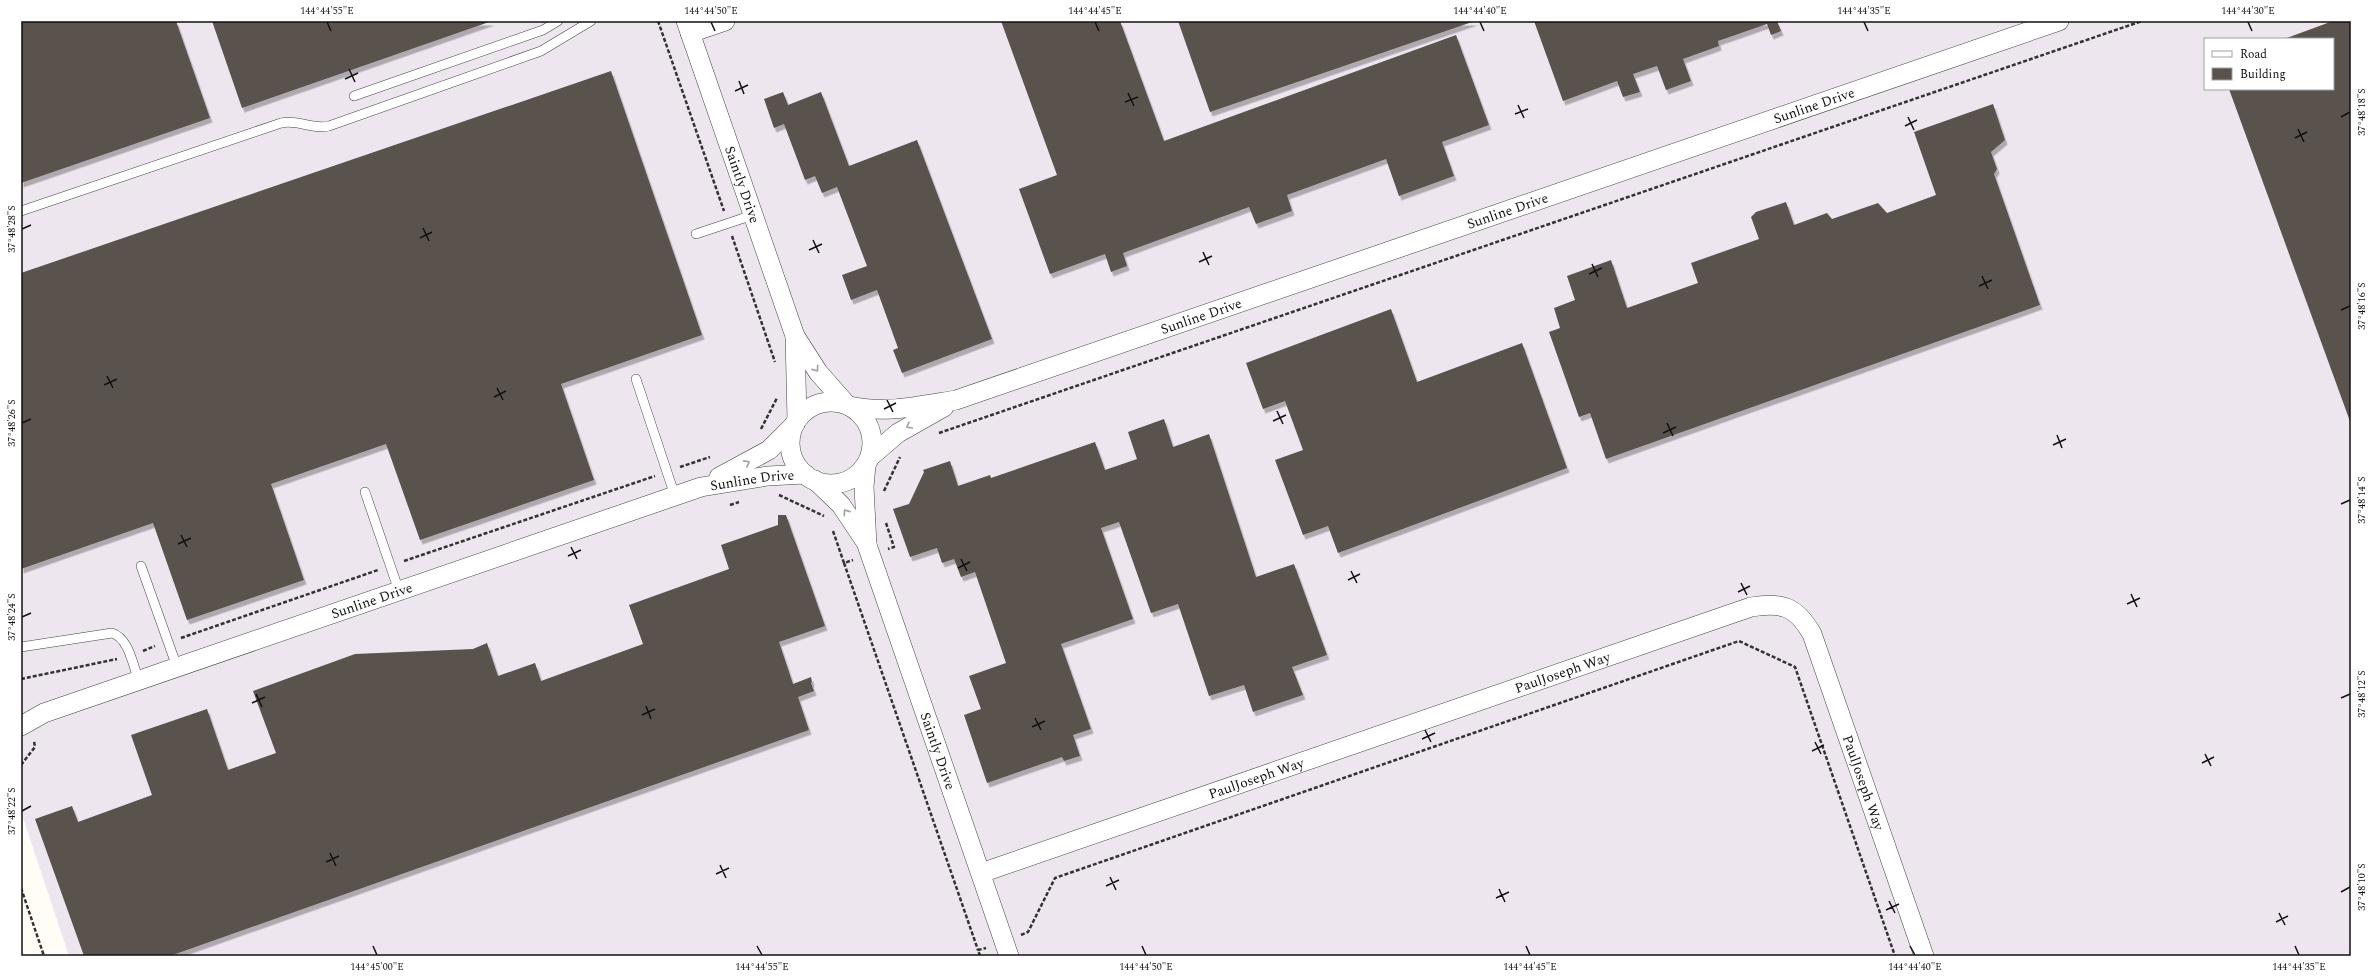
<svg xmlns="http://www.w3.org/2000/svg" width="2372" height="977" font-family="Spectral,serif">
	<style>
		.industrial { fill: #eee6ef; fill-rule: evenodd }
		.building { fill: #5a524d; filter: url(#shadow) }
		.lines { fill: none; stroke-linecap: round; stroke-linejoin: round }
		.service-casing { stroke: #444; stroke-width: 10 }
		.minor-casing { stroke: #444; stroke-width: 20 }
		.path { stroke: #333; stroke-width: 2.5; stroke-dasharray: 4 2; stroke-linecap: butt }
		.service { stroke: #fff; stroke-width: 9 }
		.minor { stroke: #fff; stroke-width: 19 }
		.oneway { stroke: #a0a0a0 }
		.ticks { fill: none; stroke: #111; stroke-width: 1.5 }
		.labels { text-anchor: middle; stroke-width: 4; stroke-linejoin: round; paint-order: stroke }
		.street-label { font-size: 14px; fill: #111; stroke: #fff }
		.neatline { fill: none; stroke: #111; stroke-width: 1.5 }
		.ticks-label { font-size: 10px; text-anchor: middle; fill: #111 }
	</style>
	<defs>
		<filter id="shadow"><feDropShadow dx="2.5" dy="4.5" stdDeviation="0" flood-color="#0004"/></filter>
	</defs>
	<rect width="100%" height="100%" fill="#fffdf5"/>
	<!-- industrial -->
	<path class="industrial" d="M21,21H2351V956H69L21,812ZM2205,39H2333V89H2205Z"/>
	<!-- building -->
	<g class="building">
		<polygon points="21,21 176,21 210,118 21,183"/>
		<polygon points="212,21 492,21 242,108"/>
		<polygon points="1001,21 1120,21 1164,141 1456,35 1489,125 1442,142 1454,176 1399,196 1386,159 1287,195 1292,211 1256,224 1249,207 1123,253 1127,266 1111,272 1105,254 1050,274 1019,189 1057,175"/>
		<polygon points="1178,21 1475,21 1210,112"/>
		<polygon points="1534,21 1777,21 1781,31 1771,35 1767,24 1718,41 1719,46 1683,59 1691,81 1666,90 1657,66 1633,74 1640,92 1623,97 1617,81 1563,101"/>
		<polygon points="2333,21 2351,21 2351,424 2229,89 2333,89 2333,39 2284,39"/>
		<polygon points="611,71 702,335 561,384 594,480 420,540 386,444 271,484 304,580 187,620 153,523 21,569 21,273"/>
		<polygon points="783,92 788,105 821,92 849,166 917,140 992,339 902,373 893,350 898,348 877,290 851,300 842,275 867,266 837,187 822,193 815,176 805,180 784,124 774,128 764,99"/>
		<polygon points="1993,104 2005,140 1991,152 1997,169 1994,174 2040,305 1606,459 1590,413 1579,417 1549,332 1560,328 1554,308 1575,300 1567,276 1611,260 1627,308 1698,283 1691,263 1759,239 1751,217 1756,212 1786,202 1794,225 1827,213 1832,219 1878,203 1887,213 1936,195 1914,132"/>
		<polygon points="1391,309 1417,382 1522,343 1567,468 1338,553 1328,526 1303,535 1275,460 1303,450 1285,401 1263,409 1246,363"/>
		<polygon points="1164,419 1173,447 1209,434 1256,577 1294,564 1327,655 1292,667 1303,695 1253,712 1244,685 1209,696 1178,604 1151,613 1119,522 1101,528 1133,619 1061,644 1091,729 1073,735 1080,756 1064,761 1062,757 987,783 964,715 981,709 969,676 1006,663 975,572 961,577 954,559 942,563 937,548 910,557 893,509 909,504 924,472 923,470 950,461 958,486 990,475 991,478 1095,442 1105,470 1137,459 1128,432"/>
		<polygon points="778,515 786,515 825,626 779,642 793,684 811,677 812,682 811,683 814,691 798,697 809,730 170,956 84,956 35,819 72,806 78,822 152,795 131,735 207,709 228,770 276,753 253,691 355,654 473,649 487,643 498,676 535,663 541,681 643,644 629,605 729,569 721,545 778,525"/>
	</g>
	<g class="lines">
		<!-- service casing -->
		<g class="service-casing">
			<g id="service">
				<polyline points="354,96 543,30 558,21"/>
				<path d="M21,211L281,123C298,119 312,130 329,126L541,51L591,21"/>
				<polyline points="696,234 753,215"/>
				<polyline points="636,379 675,496"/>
				<polyline points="365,492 399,591"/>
				<polyline points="141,566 177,667"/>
				<path d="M21,647L112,633C129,638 133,666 139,681"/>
			</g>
		</g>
		<!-- minor casing -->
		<g class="minor-casing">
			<g id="minor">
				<path id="s1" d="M686,21L795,336L797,420"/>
				<polyline points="690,33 725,21"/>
				<polyline points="795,336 818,372 847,405"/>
				<circle cx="831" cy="443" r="41"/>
				<path id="s2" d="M849,406C885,414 919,406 956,400L2059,21"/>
				<polyline points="870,457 898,433 944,407"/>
				<path id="s3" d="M866,465L864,487L867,545L1009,956"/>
				<polyline points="719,477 769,450 795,424"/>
				<polyline points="815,480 841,505 867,544"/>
				<path id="s4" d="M21,726L44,713L701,487L768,476L805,474"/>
				<path id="s5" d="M981,873L1751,607C1782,602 1796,606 1812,634L1924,956"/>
			</g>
		</g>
		<!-- path -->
		<g class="path">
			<polyline points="658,21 724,211"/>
			<polyline points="732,236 775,362"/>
			<polyline points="761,429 777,398"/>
			<polyline points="939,433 2142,21"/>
			<polyline points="680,467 710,457"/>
			<polyline points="884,491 900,457"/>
			<polyline points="779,495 824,516"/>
			<polyline points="730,505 739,502"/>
			<polyline points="886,523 894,547 888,549"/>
			<polyline points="833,531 844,563 853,560"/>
			<polyline points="404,561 655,476"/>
			<polyline points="844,563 978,950"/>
			<polyline points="181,638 378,570"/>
			<polyline points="143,651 155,646"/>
			<polyline points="21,679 117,659"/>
			<polyline points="21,765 35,747 34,741"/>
			<polyline points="21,888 44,956"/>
			<polyline points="1021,935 1028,932 1055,878 1739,641 1795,667 1895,956"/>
			<polyline points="980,956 978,950 986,948"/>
		</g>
		<!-- service -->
		<use href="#service" class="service"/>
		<!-- minor -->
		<use href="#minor" class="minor"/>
	</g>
	<!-- one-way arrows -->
	<defs><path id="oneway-chevron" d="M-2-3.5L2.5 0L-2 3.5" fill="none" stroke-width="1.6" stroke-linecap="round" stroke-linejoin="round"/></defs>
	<g class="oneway">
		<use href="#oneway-chevron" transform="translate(816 369) rotate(55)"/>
		<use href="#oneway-chevron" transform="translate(909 426) rotate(150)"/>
		<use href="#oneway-chevron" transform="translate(747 463) rotate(-28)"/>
		<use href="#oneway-chevron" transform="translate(846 512) rotate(-125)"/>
	</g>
	<!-- ticks -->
	<path class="ticks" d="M327,22L331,31M711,22L715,31M1095,22L1099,31M1480,22L1484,31M1864,22L1868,31M2248,22L2252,31M349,69L355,82M345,79L358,73M739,81L744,94M735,91L748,85M1128,93L1134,106M1125,102L1138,97M1518,105L1524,118M1515,114L1528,109M1908,117L1914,130M2341,117L2350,112M1905,126L1917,120M2298,129L2304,142M2295,138L2307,132M423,228L429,241M22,229L31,225M420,238L432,232M813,240L819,253M809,250L822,244M1203,252L1209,265M1199,262L1212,256M1592,264L1598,277M1589,274L1602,268M1982,276L1988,289M1979,286L1992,280M2341,310L2350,306M107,376L113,388M104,385L117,379M497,388L503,400M494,397L506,391M887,400L893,412M884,409L896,403M1277,411L1283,424M1273,421L1286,415M22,423L31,419M1667,423L1673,436M1663,433L1676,427M2057,435L2062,448M2053,445L2066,439M2341,504L2350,500M181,535L187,547M178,544L191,538M571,547L577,559M568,556L581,550M961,559L967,571M958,568L970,562M1351,571L1357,583M1348,580L1360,574M1741,583L1747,595M1738,592L1750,586M2131,594L2137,607M2127,604L2140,598M22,617L31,613M256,694L262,707M2341,698L2350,694M252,703L265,697M646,706L651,719M642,715L655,709M1035,718L1041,730M1032,727L1045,721M1425,730L1431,742M1422,739L1435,733M1815,742L1821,754M1812,751L1824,745M2205,754L2211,766M2202,763L2214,757M22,811L31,806M330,853L336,866M326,862L339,856M720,865L726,878M716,874L729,868M1110,877L1116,890M1106,886L1119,880M1499,889L1505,902M2341,892L2350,887M1496,898L1509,892M1889,901L1895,913M1886,910L1899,904M2279,913L2285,925M2276,922L2288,916M373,946L377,955M757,946L762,955M1142,946L1146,955M1526,946L1530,955M1910,946L1915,955M2295,946L2299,955"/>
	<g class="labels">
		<!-- street labels -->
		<g class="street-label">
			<text dy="5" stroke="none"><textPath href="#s2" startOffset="1015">Sunline Drive</textPath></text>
			<text dy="5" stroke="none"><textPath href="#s1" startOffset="173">Saintly Drive</textPath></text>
			<text dy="5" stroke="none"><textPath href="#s2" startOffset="691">Sunline Drive</textPath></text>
			<text dy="5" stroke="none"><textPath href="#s2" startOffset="367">Sunline Drive</textPath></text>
			<text dy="5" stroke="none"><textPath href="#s4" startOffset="773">Sunline Drive</textPath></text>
			<text dy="5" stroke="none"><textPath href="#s4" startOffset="373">Sunline Drive</textPath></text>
			<text dy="5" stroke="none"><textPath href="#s5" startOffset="615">PaulJoseph Way</textPath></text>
			<text dy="5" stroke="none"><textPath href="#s3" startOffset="298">Saintly Drive</textPath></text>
			<text dy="5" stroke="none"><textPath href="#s5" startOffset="291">PaulJoseph Way</textPath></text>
			<text dy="5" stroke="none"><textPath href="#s5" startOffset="1045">PaulJoseph Way</textPath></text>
		</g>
	</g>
	<!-- border -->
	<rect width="2372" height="977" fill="none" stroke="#ffffff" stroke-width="44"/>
	<!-- legend -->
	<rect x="2204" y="38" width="130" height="52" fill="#ffffff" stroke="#a0a0a0"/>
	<rect x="2212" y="51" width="20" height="6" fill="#ffffff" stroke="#a0a0a0"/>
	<text x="2240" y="58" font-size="12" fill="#111111">Road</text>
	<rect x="2212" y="68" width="20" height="12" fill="#5a524d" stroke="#a0a0a0"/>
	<text x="2240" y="78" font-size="12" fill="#111111">Building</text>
	<rect x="22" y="22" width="2328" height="933" class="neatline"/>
	<g class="ticks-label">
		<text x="327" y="14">144°44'55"E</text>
		<text x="711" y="14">144°44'50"E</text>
		<text x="1095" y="14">144°44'45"E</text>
		<text x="1480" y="14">144°44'40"E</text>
		<text x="1864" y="14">144°44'35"E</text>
		<text x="2248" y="14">144°44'30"E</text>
		<text transform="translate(2361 112) rotate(-90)" y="4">37°48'18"S</text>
		<text transform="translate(11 229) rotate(-90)" y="4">37°48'28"S</text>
		<text transform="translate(2361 306) rotate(-90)" y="4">37°48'16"S</text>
		<text transform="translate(11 423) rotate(-90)" y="4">37°48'26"S</text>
		<text transform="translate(2361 500) rotate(-90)" y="4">37°48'14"S</text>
		<text transform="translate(11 617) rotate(-90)" y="4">37°48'24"S</text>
		<text transform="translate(2361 694) rotate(-90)" y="4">37°48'12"S</text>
		<text transform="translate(11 811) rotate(-90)" y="4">37°48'22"S</text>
		<text transform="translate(2361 887) rotate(-90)" y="4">37°48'10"S</text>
		<text x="377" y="970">144°45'00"E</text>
		<text x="762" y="970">144°44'55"E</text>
		<text x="1146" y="970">144°44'50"E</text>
		<text x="1530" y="970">144°44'45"E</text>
		<text x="1915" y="970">144°44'40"E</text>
		<text x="2299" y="970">144°44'35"E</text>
	</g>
</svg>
